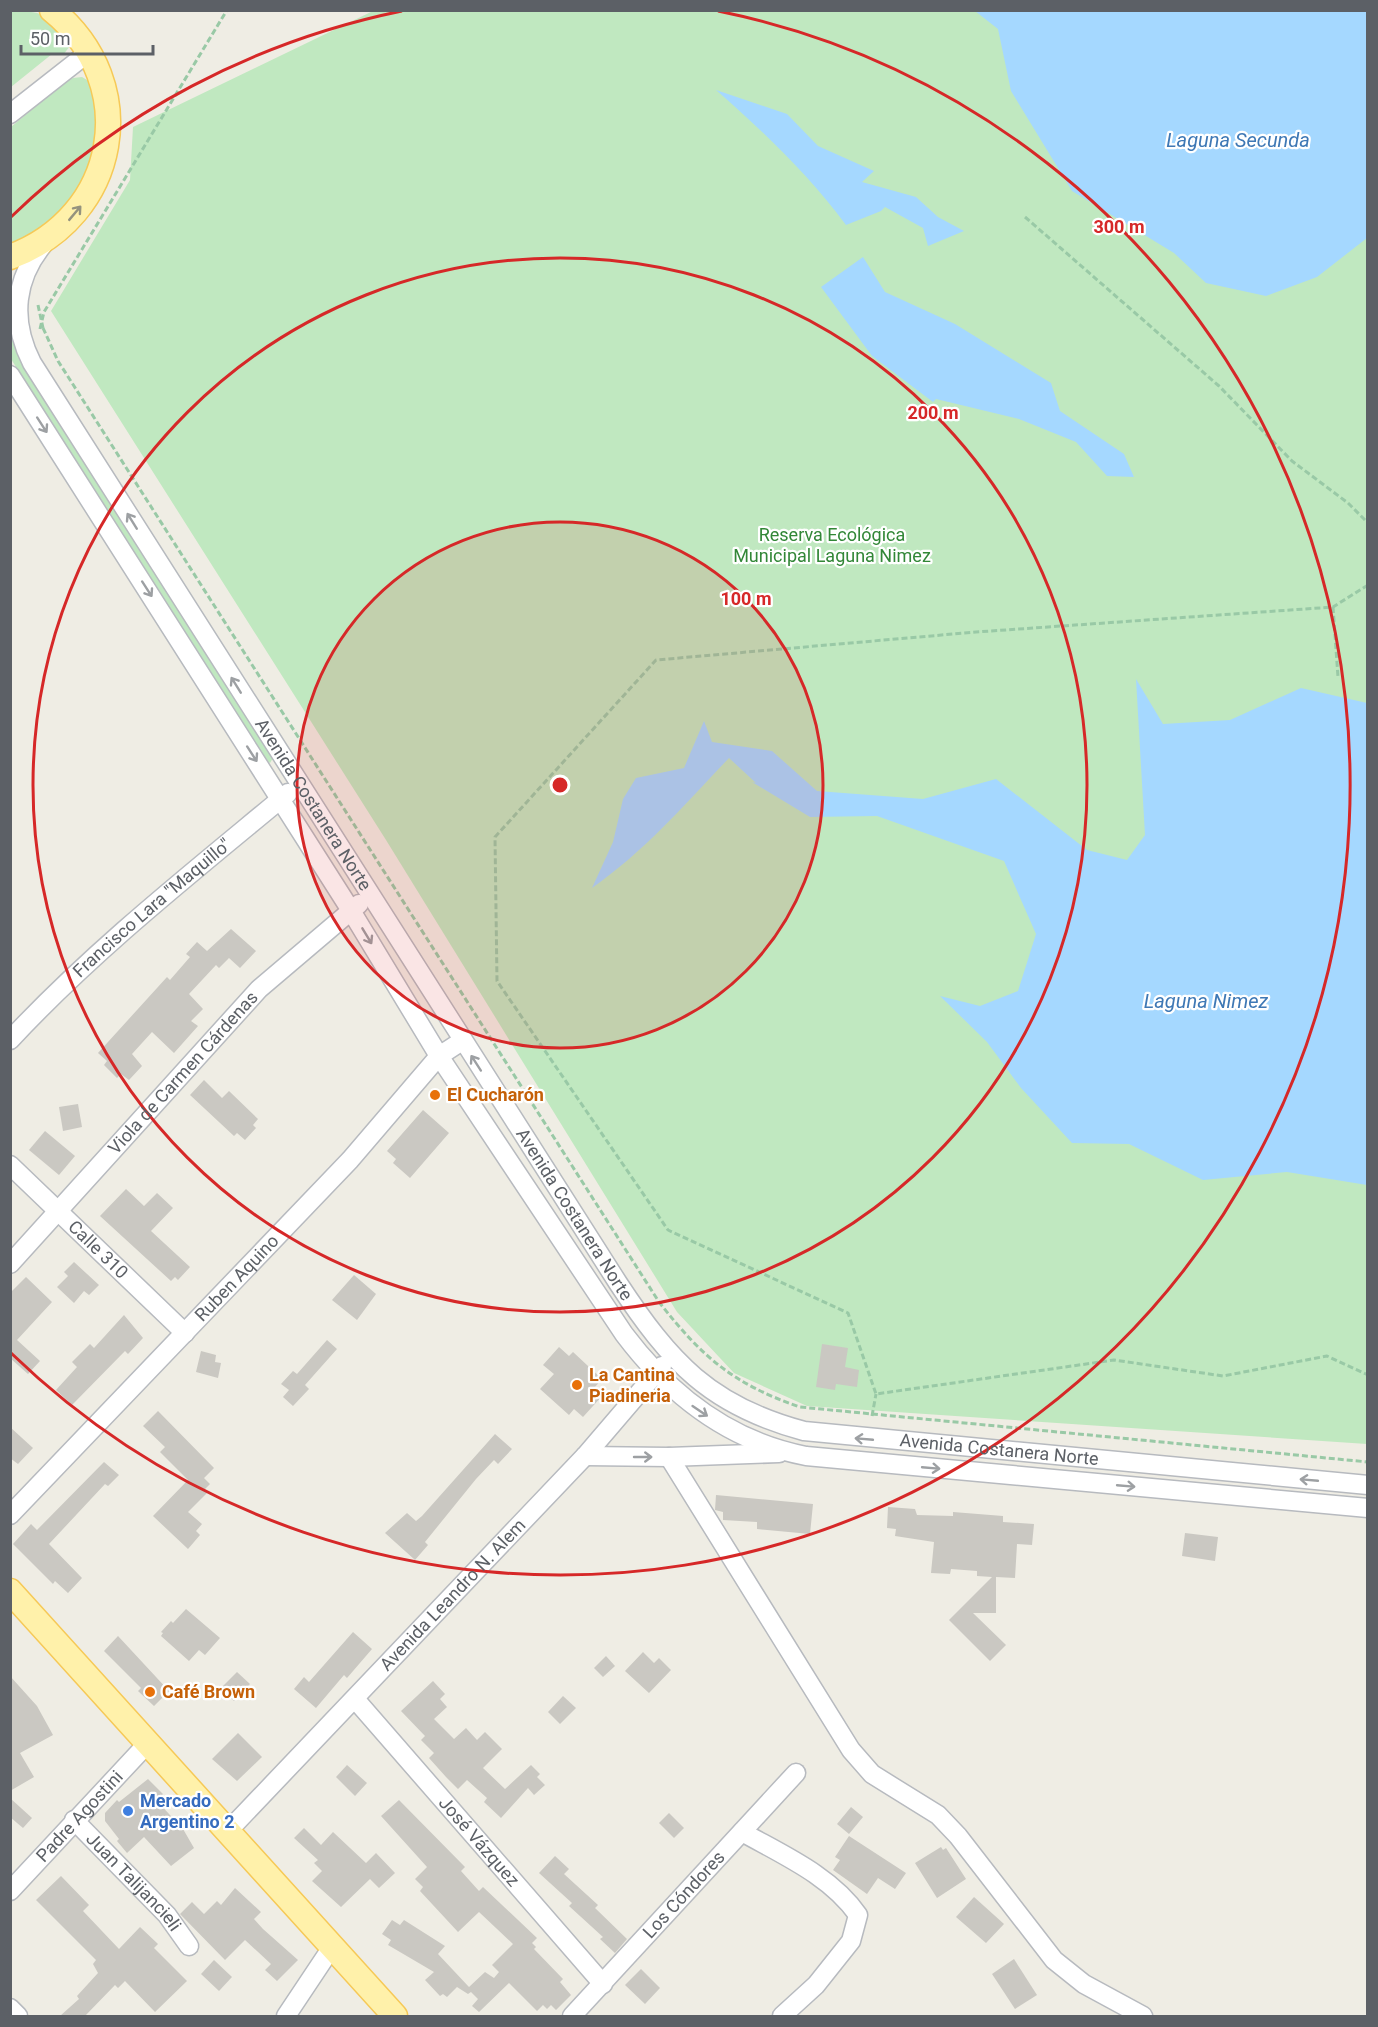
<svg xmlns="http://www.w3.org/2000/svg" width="1378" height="2027" font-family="Roboto,sans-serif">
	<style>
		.green { fill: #c0e8c0 }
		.water { fill: #a5d8ff }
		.building { fill: #cac8c2 }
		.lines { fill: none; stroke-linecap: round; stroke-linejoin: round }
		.minor-casing { stroke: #b7babf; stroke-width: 21 }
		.major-casing { stroke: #f6c957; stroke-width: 27 }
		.path { stroke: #99c9a6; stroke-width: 3; stroke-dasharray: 6 3; stroke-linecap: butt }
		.minor { stroke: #fff; stroke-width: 18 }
		.major { stroke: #fff1aa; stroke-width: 24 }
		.path-bridge { stroke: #99c9a6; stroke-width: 3; stroke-dasharray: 6 3; stroke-linecap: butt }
		.oneway { stroke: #95937e }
		.oneway2 { stroke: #9da0a3 }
		.ring { fill: none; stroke: #d62828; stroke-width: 3 }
		.food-dot { fill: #e8710a; stroke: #fff; stroke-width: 2 }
		.shop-dot { fill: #3f7fe0; stroke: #fff; stroke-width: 2 }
		.labels { text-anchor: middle; stroke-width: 4.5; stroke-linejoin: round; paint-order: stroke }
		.park-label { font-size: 18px; fill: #328737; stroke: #fff }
		.street-label { font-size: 18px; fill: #5c6066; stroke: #fff }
		.food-label { font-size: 18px; font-weight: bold; fill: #c56008; stroke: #fff; text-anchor: start }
		.shop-label { font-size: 18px; font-weight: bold; fill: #366cbe; stroke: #fff; text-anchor: start }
		.water-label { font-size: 20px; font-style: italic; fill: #3e78b5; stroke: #fff }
		.centre { fill: #d62828; stroke: #fff; stroke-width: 3 }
		.ring-label { font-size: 18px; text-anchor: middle; font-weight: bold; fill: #d62828; stroke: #fff; stroke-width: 4.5; stroke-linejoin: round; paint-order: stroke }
	</style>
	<rect width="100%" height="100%" fill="#efede4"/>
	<!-- green -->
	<g class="green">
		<path d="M11,11C49,11 48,16 70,46L63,55L52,54L11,87Z"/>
		<polygon points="373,11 1367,11 1367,1444 807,1406 734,1373 677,1312 386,840 51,311 130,180 133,127"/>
		<polygon points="73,78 82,77 92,83 99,131 88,175 60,216 11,247 11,127 61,85"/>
		<polygon points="10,320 13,342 24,367 273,758 270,763 265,760 11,359"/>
	</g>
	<!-- water -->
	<g class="water">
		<polygon points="975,11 1367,11 1367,238 1317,277 1266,296 1206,283 1174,253 1072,191 1011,91 998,29"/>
		<path d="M716,90L787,114L818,146L874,171L862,182L916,197L938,217L964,231L928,246L923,228L885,207L881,211L846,225C808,174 764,132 716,90Z"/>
		<polygon points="863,257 885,292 955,324 1051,383 1060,411 1124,454 1134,477 1107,476 1076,442 1019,419 936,399 933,402 872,356 821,287"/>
		<path d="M1136,679L1163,724L1230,720L1301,688L1367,703V1185L1287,1172L1203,1180L1129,1144L1072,1143L1021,1088L987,1042L940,996L980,1006L1018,991L1036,934L1004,861L877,816L810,817L752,782L756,783L729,758C684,805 646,850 592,888L613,842L623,799L636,778L684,768L704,721L712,742L772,751L817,791L923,799L996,779L1087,850L1127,860L1145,835Z"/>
	</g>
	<!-- building -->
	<g class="building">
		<polygon points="231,929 256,951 240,968 229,958 219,968 216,965 189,994 203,1009 191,1021 198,1026 174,1053 152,1032 132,1054 142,1066 129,1080 121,1074 117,1078 104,1065 107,1061 98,1053 167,977 170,980 190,957 186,954 197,942 207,951"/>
		<polygon points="204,1080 222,1098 229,1091 258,1119 253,1125 256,1128 245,1140 237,1133 234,1136 190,1095"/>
		<polygon points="78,1104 82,1127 63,1131 59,1107"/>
		<polygon points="423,1110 449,1133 410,1178 393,1163 396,1159 387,1151"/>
		<polygon points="45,1131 75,1156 59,1175 29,1150"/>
		<polygon points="126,1189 144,1206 157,1193 173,1208 151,1231 190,1267 178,1280 175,1277 171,1281 100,1216"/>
		<polygon points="74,1262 99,1285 89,1295 84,1291 74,1303 57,1287 68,1276 64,1272"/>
		<polygon points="354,1275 376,1294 357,1320 332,1300"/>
		<polygon points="26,1277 52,1302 17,1340 40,1361 28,1374 10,1358 10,1293"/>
		<polygon points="124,1315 143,1338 128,1354 125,1351 72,1405 56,1390 77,1367 72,1362 90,1344 94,1348"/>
		<polygon points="327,1340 337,1349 305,1385 309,1389 293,1406 283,1397 289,1390 281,1384 293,1371 297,1374"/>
		<polygon points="822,1344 848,1348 845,1367 859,1370 857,1387 836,1384 835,1390 816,1387"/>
		<polygon points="559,1347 569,1356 573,1352 602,1379 595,1387 603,1395 583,1417 574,1409 569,1415 540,1389 554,1374 543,1365"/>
		<polygon points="201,1351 216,1355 215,1362 221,1363 218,1378 196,1372"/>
		<polygon points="158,1411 214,1468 204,1478 210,1484 204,1490 207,1493 188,1512 202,1524 196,1531 200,1535 188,1549 153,1516 188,1480 160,1452 165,1447 143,1426"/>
		<polygon points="10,1427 33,1448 18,1464 10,1458"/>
		<polygon points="495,1434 512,1449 498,1464 494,1460 476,1479 425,1542 428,1545 415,1560 385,1533 407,1513 416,1521 422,1516"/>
		<polygon points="104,1462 119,1475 108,1486 105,1484 49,1544 82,1578 68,1593 55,1581 53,1584 13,1544 31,1524 37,1530"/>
		<polygon points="716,1495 813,1504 810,1534 757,1529 757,1522 723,1520 723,1512 715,1510"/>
		<polygon points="888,1507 915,1509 917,1515 953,1516 953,1512 1003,1516 1003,1522 1034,1524 1032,1545 1017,1544 1015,1578 996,1577 996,1613 973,1613 1006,1645 990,1661 949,1620 992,1577 977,1576 977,1571 951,1569 950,1574 931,1573 934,1542 895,1536 896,1529 887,1528"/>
		<polygon points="1185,1533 1218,1537 1215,1561 1182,1556"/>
		<polygon points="186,1609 220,1638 205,1655 199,1650 189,1661 161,1636 163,1633 161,1632 171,1621 173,1623"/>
		<polygon points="353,1632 372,1649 347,1678 344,1675 316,1708 294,1689 304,1677 309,1682"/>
		<polygon points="118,1636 169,1691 154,1706 138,1691 141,1688 104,1651"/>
		<polygon points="643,1652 654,1663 659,1658 671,1670 649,1693 625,1671"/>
		<polygon points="606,1656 615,1666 603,1677 594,1668"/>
		<polygon points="237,1672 250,1684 234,1701 221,1688"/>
		<polygon points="10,1676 37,1706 53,1735 20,1753 34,1777 10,1791"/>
		<polygon points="433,1681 445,1694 440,1699 447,1707 434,1719 454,1739 466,1728 477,1740 485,1732 502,1749 483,1768 505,1789 531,1765 540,1774 537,1777 545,1785 534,1795 528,1788 501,1818 484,1802 487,1798 467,1780 458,1789 446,1777 429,1758 434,1753 421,1740 425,1736 401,1711"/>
		<polygon points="563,1696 576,1708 560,1724 548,1712"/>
		<polygon points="238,1733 262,1757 237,1781 212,1759"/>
		<polygon points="347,1765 367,1783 355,1796 336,1777"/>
		<polygon points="148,1779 163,1794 156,1800 183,1829 194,1848 171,1866 144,1837 127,1853 117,1841 119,1839 105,1821 105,1813 117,1800 119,1802"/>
		<polygon points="10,1798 32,1818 23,1828 10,1817"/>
		<polygon points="399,1800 465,1867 461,1871 479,1891 483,1887 537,1938 532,1943 536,1947 534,1949 563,1979 560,1982 571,1995 556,2010 551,2005 547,2009 543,2005 537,2011 509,1983 479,2012 472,2006 478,1999 471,1992 468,1994 457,1987 447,1997 443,1994 440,1996 425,1980 434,1972 388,1945 391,1940 382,1934 392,1920 400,1925 404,1920 445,1946 438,1954 469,1987 485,1972 494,1978 499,1972 492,1965 513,1944 479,1912 458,1932 420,1891 423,1887 415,1879 427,1867 381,1816"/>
		<polygon points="851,1807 863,1817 849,1834 837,1824"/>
		<polygon points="669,1813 684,1828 674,1838 659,1823"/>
		<polygon points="304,1828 321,1845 333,1832 366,1863 376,1853 395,1873 379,1888 370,1879 341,1907 312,1881 322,1871 314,1863 318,1860 294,1838"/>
		<polygon points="849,1836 906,1873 895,1889 878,1878 867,1894 833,1870 840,1860 835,1857"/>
		<polygon points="941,1847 943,1850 946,1848 966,1879 937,1898 915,1863"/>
		<polygon points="555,1856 569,1869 564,1874 598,1905 595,1908 627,1939 615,1953 600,1939 603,1937 569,1906 572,1903 539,1873"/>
		<polygon points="61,1876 89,1905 83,1911 119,1949 140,1927 158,1944 154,1948 187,1981 155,2012 125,1981 118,1988 115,1985 85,2016 60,2016 79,1999 77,1996 98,1973 93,1964 96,1960 36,1900"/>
		<polygon points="235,1888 261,1912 254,1919 263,1929 298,1960 277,1981 265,1970 271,1964 245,1940 225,1960 180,1914 192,1902 204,1914 217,1901 221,1905"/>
		<polygon points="974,1897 1004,1924 986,1943 956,1917"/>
		<polygon points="1014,1959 1037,1995 1015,2009 992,1974"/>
		<polygon points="214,1960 232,1977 219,1991 201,1974"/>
		<polygon points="641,1969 660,1988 645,2004 625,1985"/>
	</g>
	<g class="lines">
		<!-- minor casing -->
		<g class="minor-casing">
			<g id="minor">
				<polyline points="10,114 89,52"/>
				<path id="s1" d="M47,240C14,277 10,320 32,363L618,1283C670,1362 710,1406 804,1431L1368,1485"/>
				<path d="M10,375L350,909L439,1056L624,1334C670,1395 728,1441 806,1456L1368,1508"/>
				<path id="s2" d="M10,1040C95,949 193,872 288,793"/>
				<path id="s3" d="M10,1165L185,1333"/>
				<path id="s4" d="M10,1264L259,989L359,904"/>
				<polyline points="585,1456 669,1457 779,1453"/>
				<polyline points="669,1457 851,1750 872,1774 938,1815 958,1836 1054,1960 1084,1984 1143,2016"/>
				<path id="s5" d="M10,1515L350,1160L439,1056L462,1041"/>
				<path id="s6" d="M355,1699L603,1984"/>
				<path id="s7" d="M74,1820L167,1915L189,1946"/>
				<path id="s8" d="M228,1831L585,1456L662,1366"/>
				<path d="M742,1832C783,1855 831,1876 858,1915L851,1941L816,1985L782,2016"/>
				<path id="s9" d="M10,1891L148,1743"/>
				<polyline points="10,2008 18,2016"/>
				<polyline points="286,2016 332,1947"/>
				<path id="s10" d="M572,2016L796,1773"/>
			</g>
		</g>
		<!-- major casing -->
		<g class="major-casing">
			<g id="major">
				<path d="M10,257C119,217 143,84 52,10"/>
				<polyline points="10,1591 395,2016"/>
			</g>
		</g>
		<!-- path -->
		<g class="path">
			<polyline points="1025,217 1219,386 1292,461 1348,503 1368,523"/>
			<path d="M43,328L58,361L659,1302C702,1357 733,1384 800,1407L1368,1462"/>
			<polyline points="40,329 44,312 227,10"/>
			<polyline points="1368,585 1333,607 976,632 656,660 495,837 497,981 668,1230 848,1313 876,1394 1114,1360 1223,1376 1327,1356 1368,1375"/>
			<polyline points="1333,607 1338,677"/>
			<polyline points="872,1416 876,1394"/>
		</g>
		<!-- minor -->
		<use href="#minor" class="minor"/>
		<!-- major -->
		<use href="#major" class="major"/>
		<!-- path-bridge -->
		<polyline class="path-bridge" points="38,305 43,328"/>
	</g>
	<!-- one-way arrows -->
	<defs><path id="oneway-shaft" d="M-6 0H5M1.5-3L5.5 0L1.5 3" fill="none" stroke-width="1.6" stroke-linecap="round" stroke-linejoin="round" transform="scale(1.5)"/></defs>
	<use class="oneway" href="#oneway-shaft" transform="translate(75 213) rotate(-50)"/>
	<g class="oneway2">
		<use href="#oneway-shaft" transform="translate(42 425) rotate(57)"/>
		<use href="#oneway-shaft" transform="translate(132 521) rotate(-122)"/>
		<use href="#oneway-shaft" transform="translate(147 589) rotate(57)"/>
		<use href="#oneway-shaft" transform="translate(236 685) rotate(-122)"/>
		<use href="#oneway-shaft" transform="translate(252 754) rotate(57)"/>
		<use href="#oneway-shaft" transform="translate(367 936) rotate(59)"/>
		<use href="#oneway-shaft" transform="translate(476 1063) rotate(-123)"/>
		<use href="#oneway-shaft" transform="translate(700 1411) rotate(34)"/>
		<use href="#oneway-shaft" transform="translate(864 1439) rotate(-175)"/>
		<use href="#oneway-shaft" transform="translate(643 1457)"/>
		<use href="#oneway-shaft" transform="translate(931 1468) rotate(5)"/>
		<use href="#oneway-shaft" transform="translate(1309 1480) rotate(-175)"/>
		<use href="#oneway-shaft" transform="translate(1126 1486) rotate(5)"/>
	</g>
	<!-- distance rings -->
	<circle cx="560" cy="785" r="263" fill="#d62828" fill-opacity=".12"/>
	<g class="ring">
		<circle cx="560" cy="785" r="263"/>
		<circle cx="560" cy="785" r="527"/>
		<path d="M11 217A790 790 0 0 1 402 11M718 11A790 790 0 1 1 11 1353"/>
	</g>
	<!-- markers -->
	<g class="food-dot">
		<circle cx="435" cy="1095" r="6"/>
		<circle cx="577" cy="1385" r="6"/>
		<circle cx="150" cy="1692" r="6"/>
	</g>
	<circle class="shop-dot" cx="128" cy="1811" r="6"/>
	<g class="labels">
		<!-- park labels -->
		<g class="park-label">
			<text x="832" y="541">Reserva Ecológica<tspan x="832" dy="21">Municipal Laguna Nimez</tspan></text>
		</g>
		<!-- street labels -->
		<g class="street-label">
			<text dy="6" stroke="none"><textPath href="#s1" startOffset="656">Avenida Costanera Norte</textPath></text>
			<text dy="6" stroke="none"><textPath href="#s2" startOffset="194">Francisco Lara "Maquillo"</textPath></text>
			<text dy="6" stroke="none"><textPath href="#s4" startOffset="258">Viola de Carmen Cárdenas</textPath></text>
			<text dy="6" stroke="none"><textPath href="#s1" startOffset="1142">Avenida Costanera Norte</textPath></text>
			<text dy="6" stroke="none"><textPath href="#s3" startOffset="122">Calle 310</textPath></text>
			<text dy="6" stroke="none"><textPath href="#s5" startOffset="328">Ruben Aquino</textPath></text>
			<text dy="6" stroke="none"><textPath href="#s1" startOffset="1664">Avenida Costanera Norte</textPath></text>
			<text dy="6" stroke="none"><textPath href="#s8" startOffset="326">Avenida Leandro N. Alem</textPath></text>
			<text dy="6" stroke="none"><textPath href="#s9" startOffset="102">Padre Agostini</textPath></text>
			<text dy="6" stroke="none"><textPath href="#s6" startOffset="189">José Vázquez</textPath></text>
			<text dy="6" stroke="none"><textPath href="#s7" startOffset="86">Juan Talijancieli</textPath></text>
			<text dy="6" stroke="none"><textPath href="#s10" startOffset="165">Los Cóndores</textPath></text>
		</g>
		<!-- food labels -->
		<g class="food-label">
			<text x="447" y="1101">El Cucharón</text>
			<text x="589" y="1381">La Cantina<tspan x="589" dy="21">Piadineria</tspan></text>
			<text x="162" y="1698">Café Brown</text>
		</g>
		<!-- shop labels -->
		<g class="shop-label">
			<text x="140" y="1807">Mercado<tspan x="140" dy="21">Argentino 2</tspan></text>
		</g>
		<!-- water labels -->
		<g class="water-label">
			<text x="1238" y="147">Laguna Secunda</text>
			<text x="1206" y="1008">Laguna Nimez</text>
		</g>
	</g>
	<circle cx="560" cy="785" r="9" class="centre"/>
	<g class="ring-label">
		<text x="1119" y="233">300 m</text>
		<text x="933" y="419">200 m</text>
		<text x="746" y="605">100 m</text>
	</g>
	<!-- border -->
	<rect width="1378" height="2027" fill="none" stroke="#5c6066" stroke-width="24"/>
	<!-- scale -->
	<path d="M21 45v9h132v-9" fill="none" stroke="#5c6066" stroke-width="3"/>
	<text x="30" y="45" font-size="18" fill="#5c6066" stroke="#ffffff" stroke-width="4.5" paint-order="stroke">50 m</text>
</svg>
